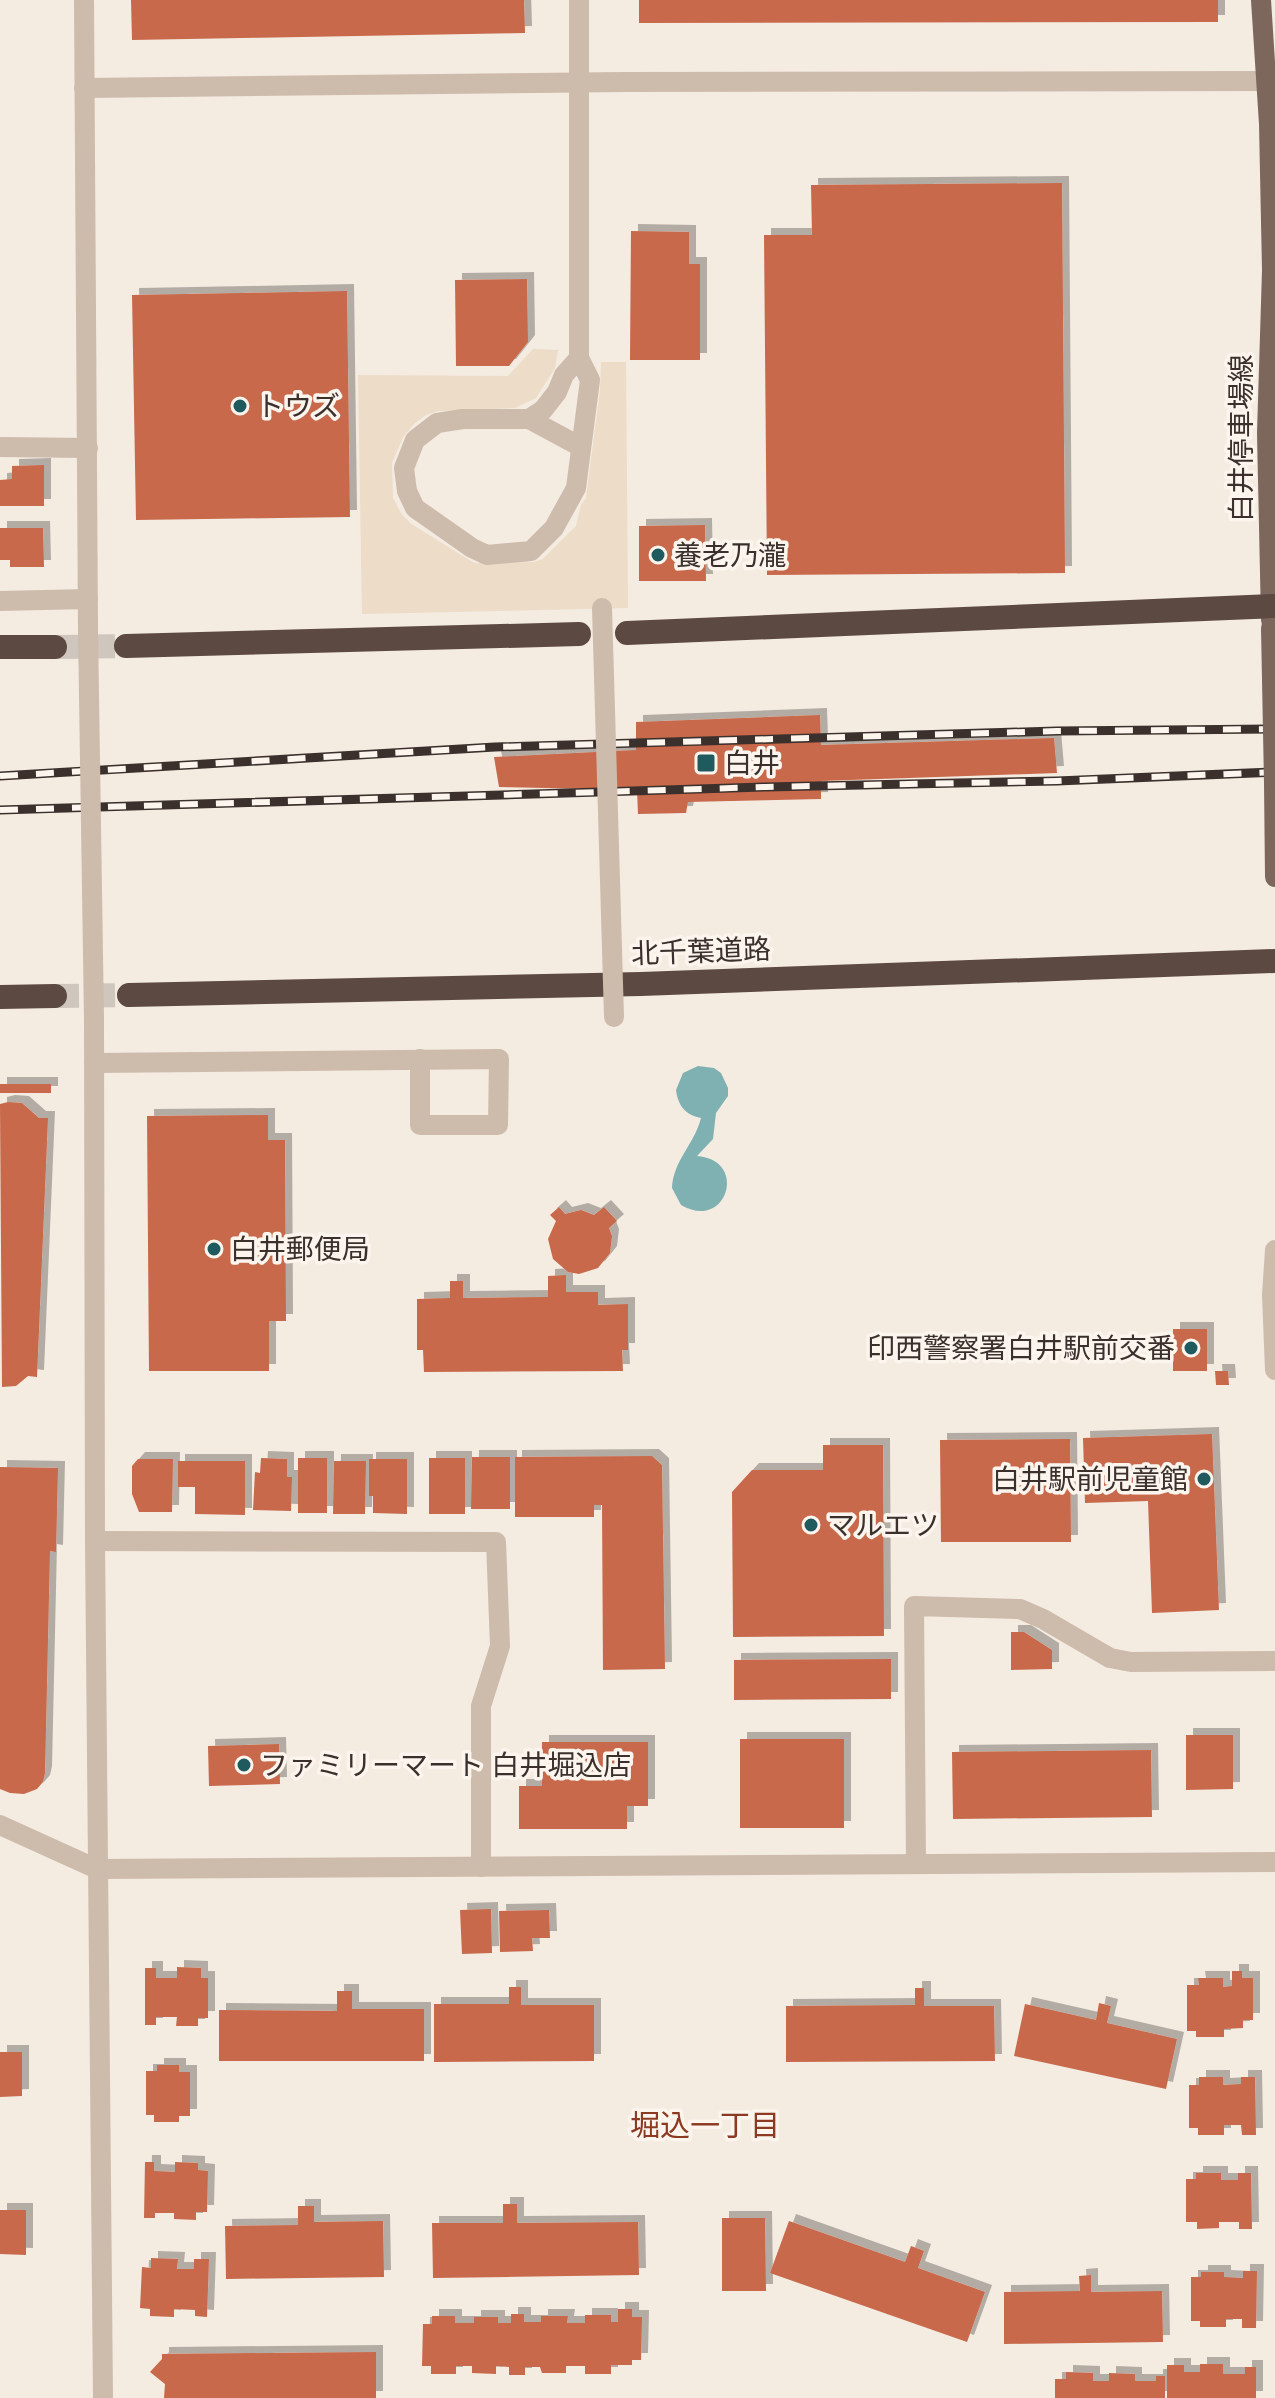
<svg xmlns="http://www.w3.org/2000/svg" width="1275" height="2398" font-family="Raleway,'Noto Sans JP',sans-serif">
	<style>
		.plaza { fill: #ecdcc8 }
		.water { fill: #7fb0b2 }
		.building { fill: #c8694b; filter: url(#shadow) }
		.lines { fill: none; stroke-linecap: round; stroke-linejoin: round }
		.highway-tunnel { stroke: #cfc6bd; stroke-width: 24; stroke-dasharray: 24 12; stroke-linecap: butt }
		.minor { stroke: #cdbbac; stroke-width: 20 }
		.major { stroke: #7d675c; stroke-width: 20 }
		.highway { stroke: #5c4a42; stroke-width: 24 }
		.rail-casing { stroke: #3b302b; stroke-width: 9 }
		.rail { stroke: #fbf5ee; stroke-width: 6; stroke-dasharray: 18; stroke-linecap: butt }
		.minor-bridge { stroke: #cdbbac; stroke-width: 20 }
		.major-bridge { stroke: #7d675c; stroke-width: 20 }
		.poi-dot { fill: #1f5a5e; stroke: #fbf5ee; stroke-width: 3 }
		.labels { text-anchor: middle; stroke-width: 7; stroke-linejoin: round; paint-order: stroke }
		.poi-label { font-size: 28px; fill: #3b302b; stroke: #fbf5ee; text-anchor: start }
		.street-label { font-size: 28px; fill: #3b302b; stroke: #fbf5ee }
		.neighbourhood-label { font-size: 30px; fill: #8c3b22; stroke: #fbf5ee }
	</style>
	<defs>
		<filter id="shadow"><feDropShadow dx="7" dy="-7" stdDeviation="0" flood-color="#0004"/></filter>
	</defs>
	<rect width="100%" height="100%" fill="#f4ebe1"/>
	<!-- plaza -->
	<polygon class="plaza" points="533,349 558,350 555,368 536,398 515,408 438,411 426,415 414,424 403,437 392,463 393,498 401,513 410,523 474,563 534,562 543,559 576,526 581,505 586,498 600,390 601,362 626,362 628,608 362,614 358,375 508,376"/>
	<!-- water -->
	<path class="water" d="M698,1066L714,1068L721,1073L728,1088V1096L716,1113L713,1139L697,1156C749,1160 727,1232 681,1205L672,1188C673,1161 695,1143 701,1118C685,1115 678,1105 676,1090L683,1073Z"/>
	<!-- building -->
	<g class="building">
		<polygon points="131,0 524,0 525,33 132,40"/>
		<polygon points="639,0 1218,0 1218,22 639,23"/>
		<polygon points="1062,183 1065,573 767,575 764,235 812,235 811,185"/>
		<polygon points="631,231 689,232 689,264 700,264 700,360 630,360"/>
		<polygon points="527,279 528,342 509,366 456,366 455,280"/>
		<polygon points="347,291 350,517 136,520 132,295"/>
		<polygon points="44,465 44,506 0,506 0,480 12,479 12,466"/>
		<polygon points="705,525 706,581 639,581 639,526"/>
		<polygon points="0,528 43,528 44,567 10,567 10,560 0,560"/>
		<polygon points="820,715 821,745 1054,738 1057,773 821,781 821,799 688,802 686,813 638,814 637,790 499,787 494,757 636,750 636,722"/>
		<rect x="0" y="1084" width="51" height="9"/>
		<polygon points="8,1102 22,1103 39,1118 48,1118 37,1377 28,1376 16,1386 2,1387 0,1104"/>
		<polygon points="268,1115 268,1140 285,1140 286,1321 269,1321 269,1371 149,1371 147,1116"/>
		<polygon points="559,1207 565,1214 581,1210 594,1215 604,1207 617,1221 609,1228 612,1236 610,1253 598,1268 579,1274 568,1272 553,1259 548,1239 556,1221 550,1215"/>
		<polygon points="566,1275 566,1292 598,1292 598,1305 628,1304 628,1350 622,1350 623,1371 424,1372 423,1350 417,1350 417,1299 450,1298 450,1281 463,1281 463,1298 548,1297 548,1276"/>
		<rect x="1173" y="1329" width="34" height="42"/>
		<polygon points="1215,1371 1228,1371 1229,1385 1216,1385"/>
		<polygon points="1212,1434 1219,1610 1152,1613 1148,1501 1085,1503 1083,1438"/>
		<polygon points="1070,1439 1071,1542 941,1542 940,1440"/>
		<polygon points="823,1445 883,1445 884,1636 733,1637 732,1492 752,1470 823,1470"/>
		<polygon points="652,1456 662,1465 665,1669 603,1670 602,1505 594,1505 594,1517 515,1517 515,1457"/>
		<polygon points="472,1457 510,1457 510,1509 471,1509"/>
		<polygon points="261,1458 287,1459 287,1477 292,1477 291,1511 253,1510 255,1472 260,1473"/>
		<rect x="298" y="1458" width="29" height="55"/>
		<rect x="429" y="1458" width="36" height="56"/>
		<polygon points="138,1459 173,1459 172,1512 139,1512 132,1494 132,1466"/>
		<polygon points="369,1459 407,1459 407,1514 373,1513 373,1496 369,1496"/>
		<polygon points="178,1461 245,1461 245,1515 195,1514 195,1487 178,1487"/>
		<polygon points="334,1461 366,1461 365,1514 333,1514"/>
		<polygon points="0,1467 58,1468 56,1552 50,1551 45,1773 43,1782 37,1789 24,1794 10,1793 0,1789"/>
		<polygon points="1011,1632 1024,1632 1052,1650 1052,1669 1011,1670"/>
		<polygon points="891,1659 891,1699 734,1700 734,1660"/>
		<polygon points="1186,1735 1233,1735 1233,1789 1186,1790"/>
		<rect x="740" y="1739" width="104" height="89"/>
		<polygon points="542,1742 648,1742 648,1806 627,1806 627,1829 519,1829 519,1786 542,1786"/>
		<polygon points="279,1744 280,1784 209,1786 208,1746"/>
		<polygon points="1151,1750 1152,1817 953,1819 952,1752"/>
		<polygon points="491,1909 492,1953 462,1954 460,1910"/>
		<polygon points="549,1910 550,1938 532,1938 533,1951 500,1952 499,1911"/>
		<polygon points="177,1967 201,1968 201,1978 208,1978 208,2018 198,2018 198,2026 176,2026 177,2017 156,2017 156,2025 145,2025 145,1968 156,1968 156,1978 177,1978"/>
		<polygon points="1232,1971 1242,1971 1242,1978 1253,1978 1253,2020 1243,2020 1243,2028 1224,2029 1224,2037 1196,2037 1196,2031 1187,2031 1187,1985 1199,1985 1198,1978 1223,1978 1223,1987 1232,1986"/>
		<polygon points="509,1987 521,1987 521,2005 594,2005 594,2061 434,2062 434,2004 509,2004"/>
		<polygon points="915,1988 924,1988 924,2006 994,2006 995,2061 786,2062 786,2006 915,2005"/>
		<polygon points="337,1991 352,1991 352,2009 424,2009 424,2061 219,2061 219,2010 337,2011"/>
		<polygon points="1099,2003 1111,2006 1107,2023 1177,2039 1166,2089 1014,2056 1025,2004 1096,2020"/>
		<polygon points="0,2052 22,2052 22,2096 0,2097"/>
		<polygon points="157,2065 179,2065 179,2072 190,2072 190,2116 179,2116 179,2122 154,2122 154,2115 146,2115 146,2071 157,2071"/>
		<polygon points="1199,2077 1223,2077 1223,2085 1241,2084 1241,2077 1255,2077 1256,2135 1242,2135 1241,2125 1224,2125 1224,2135 1198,2135 1198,2128 1189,2128 1189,2085 1199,2085"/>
		<polygon points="145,2162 154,2162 154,2171 175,2172 175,2162 198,2163 198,2170 208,2171 207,2212 196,2212 196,2220 174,2219 174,2213 155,2213 155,2218 144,2218"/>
		<polygon points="1196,2173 1221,2173 1221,2180 1238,2180 1238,2173 1251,2173 1252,2229 1239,2229 1239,2222 1219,2222 1219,2228 1197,2229 1197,2222 1186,2222 1186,2179 1196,2179"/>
		<polygon points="503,2204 517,2204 517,2223 638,2222 639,2275 433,2278 432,2223 503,2223"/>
		<polygon points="298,2206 314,2206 314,2222 383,2221 384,2277 226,2279 225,2226 298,2225"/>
		<polygon points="0,2210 26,2210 26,2255 0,2254"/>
		<polygon points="722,2218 765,2218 766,2291 722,2291"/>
		<polygon points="789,2221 905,2262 911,2246 924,2251 918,2268 985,2292 967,2342 770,2273"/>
		<polygon points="151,2258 178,2259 177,2269 194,2269 194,2259 209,2259 207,2317 195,2316 195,2310 174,2309 174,2317 150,2316 150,2309 140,2308 142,2267 151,2268"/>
		<polygon points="1243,2271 1257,2271 1256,2328 1242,2328 1242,2319 1226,2319 1226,2327 1200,2327 1200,2321 1191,2321 1191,2277 1201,2277 1201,2272 1224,2272 1224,2277 1243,2278"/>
		<polygon points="1091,2275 1091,2292 1162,2291 1163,2342 1004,2344 1004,2292 1080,2291 1079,2276"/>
		<polygon points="618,2309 632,2309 632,2317 642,2317 641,2360 632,2360 632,2365 611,2365 611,2374 585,2374 585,2366 566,2366 566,2373 542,2373 540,2367 525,2367 525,2375 509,2375 509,2367 496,2366 496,2374 472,2373 472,2366 456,2366 456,2374 431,2374 431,2366 422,2366 423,2324 432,2324 432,2316 455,2316 455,2323 474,2323 474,2317 498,2317 498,2323 511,2323 511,2314 524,2314 524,2322 541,2322 541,2316 568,2316 567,2323 585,2323 585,2315 611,2315 611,2322 618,2322"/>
		<polygon points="376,2352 376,2398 164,2398 165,2384 150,2372 162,2359 162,2354"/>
		<polygon points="1200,2364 1223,2364 1223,2374 1245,2374 1245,2367 1256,2367 1256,2398 1167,2398 1167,2365 1184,2365 1184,2372 1200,2372"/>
		<polygon points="1066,2372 1093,2373 1093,2381 1109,2381 1109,2373 1135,2374 1135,2381 1156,2381 1156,2376 1165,2376 1165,2398 1055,2398 1055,2379 1066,2379"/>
	</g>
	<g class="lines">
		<!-- highway-tunnel -->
		<g class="highway-tunnel">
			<polyline points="55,647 126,646"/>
			<polyline points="55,996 129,995"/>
		</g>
		<!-- minor -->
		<g class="minor">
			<polyline points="84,0 88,629"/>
			<polyline points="579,0 579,358 590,380 576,488 554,528 531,551 487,555 472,548 415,508 407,491 404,468 415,440 437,423 463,419 529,419 543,410 557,392 564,375 579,358"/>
			<polyline points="84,88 625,82 1275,81"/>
			<polyline points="529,419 581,447"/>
			<polyline points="0,447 88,448"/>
			<polyline points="0,601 88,599"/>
			<polyline points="94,1020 95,1541 103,2398"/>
			<polyline points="94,1063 499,1059 498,1125 420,1125 420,1059"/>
			<polyline points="1275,1250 1272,1295 1275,1370"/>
			<polyline points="95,1541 496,1542 500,1646 481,1706 481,1867"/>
			<polyline points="0,1825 97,1869 1275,1862"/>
			<polyline points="916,1863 914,1606 1020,1609 1043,1619 1110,1658 1131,1662 1275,1661"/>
		</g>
		<!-- major -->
		<g class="major">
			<polyline points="1261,0 1269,124 1272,270 1267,433 1271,620"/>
			<polyline points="1274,783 1275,877"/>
		</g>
		<!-- highway -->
		<g class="highway">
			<polyline points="627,633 1275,606"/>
			<polyline points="126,646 579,634"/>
			<polyline points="0,647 55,647"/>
			<polyline points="129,995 641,984 1275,961"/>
			<polyline points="0,997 55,996"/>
		</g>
		<!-- rail casing -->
		<g class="rail-casing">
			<g id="rail">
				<polyline points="0,776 495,747 1057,731 1275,729"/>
				<polyline points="0,810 766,787 1057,781 1275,772"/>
			</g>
		</g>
		<!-- rail -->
		<use href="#rail" class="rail"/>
		<!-- minor-bridge -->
		<g class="minor-bridge">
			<polyline points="602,608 614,1017"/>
			<polyline points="88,629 94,1020"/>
		</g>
		<!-- major-bridge -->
		<polyline class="major-bridge" points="1271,628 1274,783"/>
	</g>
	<!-- markers -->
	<g class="poi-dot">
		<circle cx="240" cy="406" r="8"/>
		<circle cx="658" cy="555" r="8"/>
		<rect x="696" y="753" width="20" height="20" rx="4"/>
		<circle cx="214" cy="1249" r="8"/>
		<circle cx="1191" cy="1348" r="8"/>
		<circle cx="1204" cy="1479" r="8"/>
		<circle cx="811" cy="1525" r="8"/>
		<circle cx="244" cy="1765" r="8"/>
	</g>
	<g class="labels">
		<!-- poi labels -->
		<g class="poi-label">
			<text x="256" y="416">トウズ</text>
			<text x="674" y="565">養老乃瀧</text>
			<text x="724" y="773">白井</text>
			<text x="230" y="1259">白井郵便局</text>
			<text x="1175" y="1358" text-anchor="end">印西警察署白井駅前交番</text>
			<text x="1188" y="1489" text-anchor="end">白井駅前児童館</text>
			<text x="827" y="1535">マルエツ</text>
			<text x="260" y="1775">ファミリーマート 白井堀込店</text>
		</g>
		<!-- street labels -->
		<g class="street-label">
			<text transform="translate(1241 438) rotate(-90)" y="10">白井停車場線</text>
			<text transform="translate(701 951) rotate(-2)" y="10">北千葉道路</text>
		</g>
		<!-- neighbourhood labels -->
		<g class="neighbourhood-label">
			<text x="705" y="2136">堀込一丁目</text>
		</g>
	</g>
</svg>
